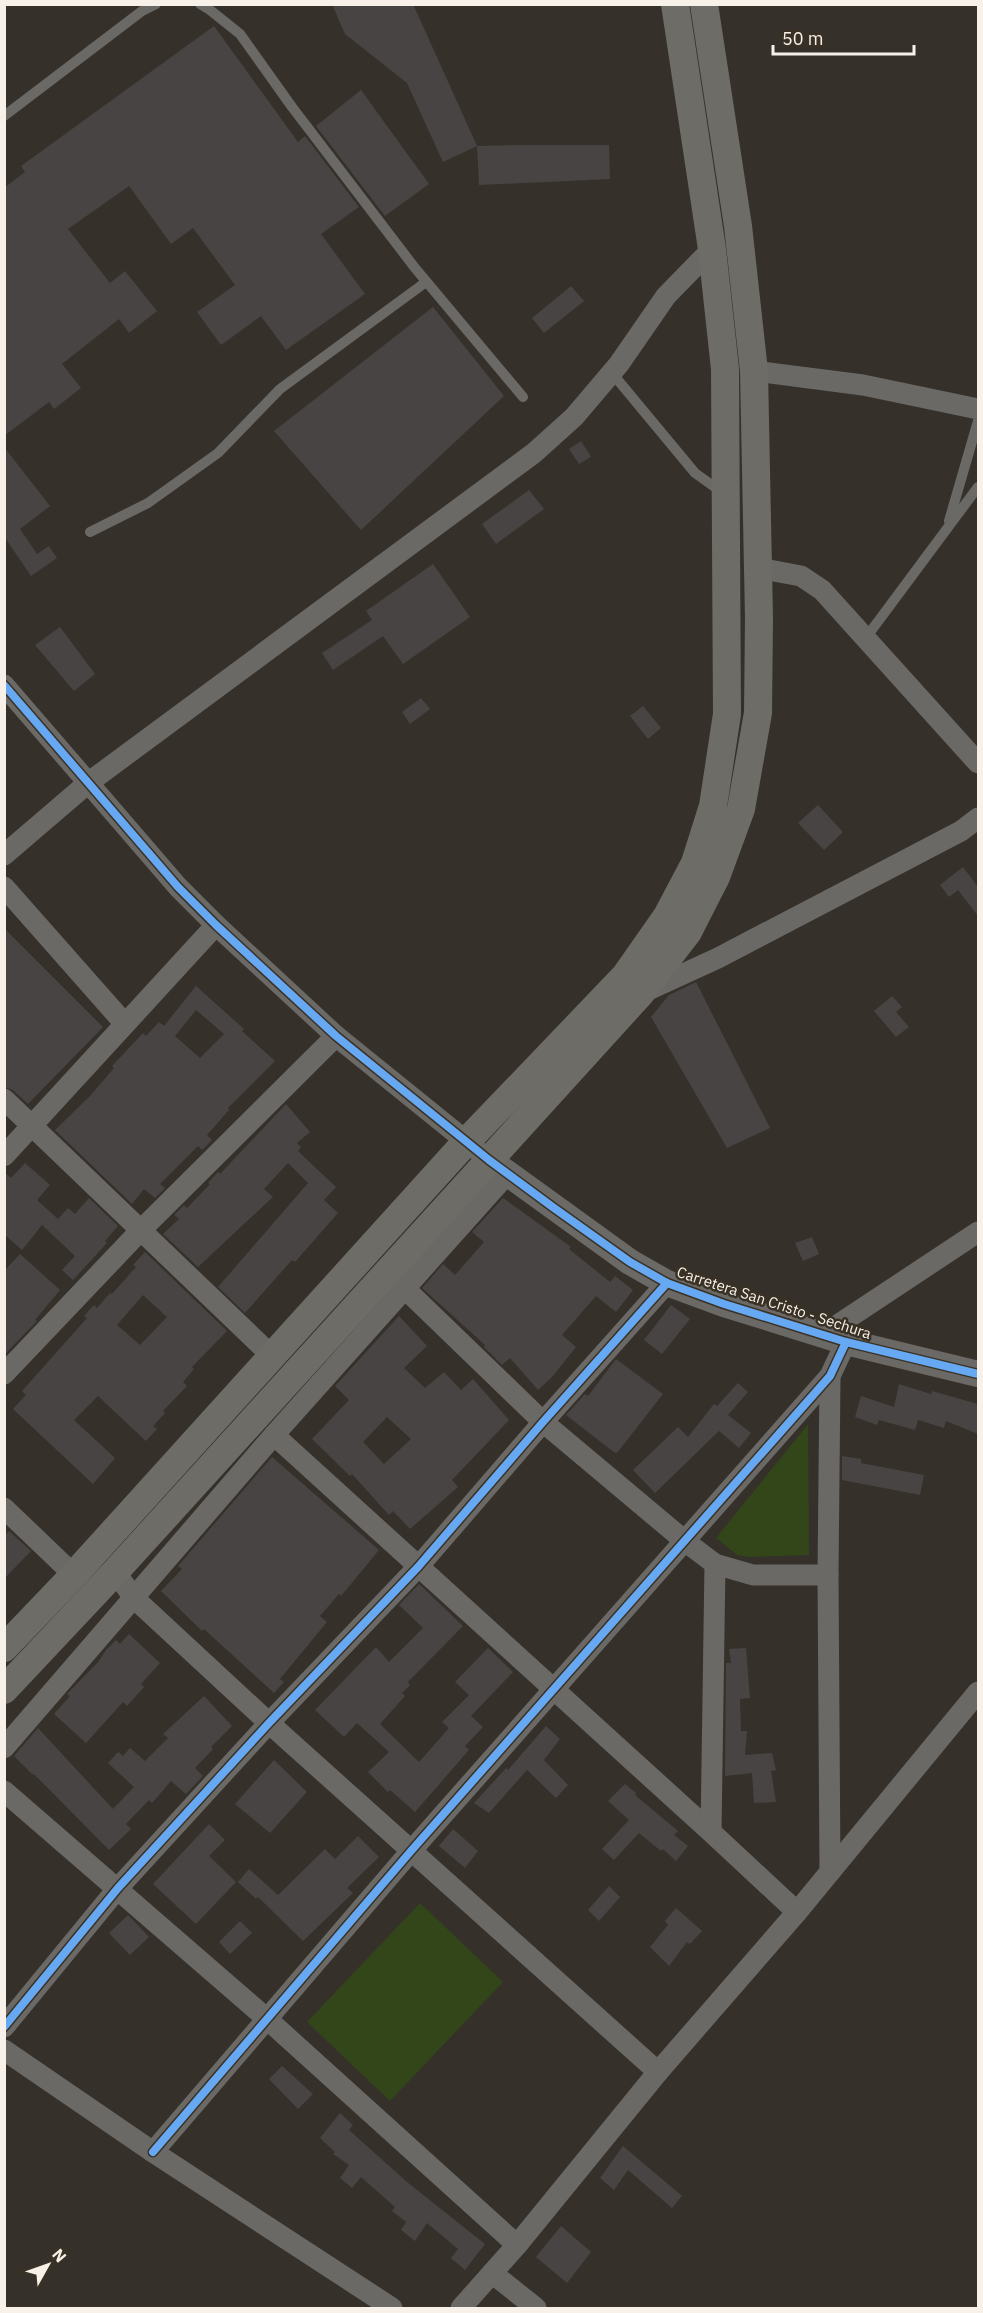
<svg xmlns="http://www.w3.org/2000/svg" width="983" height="2313" font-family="'IBM Plex Sans',sans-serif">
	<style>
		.green { fill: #32461a }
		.building { fill: #474443; fill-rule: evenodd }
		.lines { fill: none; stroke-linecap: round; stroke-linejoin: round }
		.service { stroke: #6b6966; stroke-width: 10 }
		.minor { stroke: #6b6966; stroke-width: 21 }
		.tertiary { stroke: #6b6966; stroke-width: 26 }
		.secondary { stroke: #6d6c67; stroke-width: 28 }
		.cycleway-casing { stroke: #3a3125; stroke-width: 11 }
		.cycleway { stroke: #66a8f1; stroke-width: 8 }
		.labels { text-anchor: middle; stroke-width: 5; stroke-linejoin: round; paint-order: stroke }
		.street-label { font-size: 15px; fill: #f7f1ea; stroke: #3a3125 }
	</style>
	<rect width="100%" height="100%" fill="#35302a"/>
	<!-- green -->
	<g class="green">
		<polygon points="808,1424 809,1555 749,1557 737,1555 716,1538"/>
		<polygon points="420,1903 503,1982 390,2101 307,2022"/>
	</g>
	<!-- building -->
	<g class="building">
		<polygon points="332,4 413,4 477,146 443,162 407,83 345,34"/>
		<polygon points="214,26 298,142 305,136 359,207 321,234 365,294 286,350 261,316 221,345 197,312 235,285 193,228 171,244 129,186 68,229 110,283 125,271 157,311 129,333 119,319 62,364 81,388 54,409 49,402 4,436 4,188 25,172 21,166"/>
		<polygon points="361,90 429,184 385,216 316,126"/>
		<polygon points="521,145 609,145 610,179 479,185 477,146"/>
		<polygon points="571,286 584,301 544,333 532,318"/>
		<polygon points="433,307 504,396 361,530 274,431"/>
		<polygon points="581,441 591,457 579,464 569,449"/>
		<polygon points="4,447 50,506 20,529 37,554 49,546 57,558 31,576 6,539 4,540"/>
		<polygon points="529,490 544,509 496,544 482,524"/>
		<polygon points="433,564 470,617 403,664 383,636 333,670 322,653 372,620 366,611"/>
		<polygon points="60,627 95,674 74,691 35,645"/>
		<polygon points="421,698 430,709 410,724 402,712"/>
		<polygon points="643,706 661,728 648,739 630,716"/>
		<polygon points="818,805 843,832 824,850 798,823"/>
		<polygon points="963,867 978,887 978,916 958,890 949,897 940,885"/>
		<polygon points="4,928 103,1027 28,1104 13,1090 4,1087"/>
		<polygon points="696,982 770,1128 727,1148 651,1017 669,995"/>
		<path d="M196,986L244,1029L242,1031L275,1061L228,1108L229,1110L207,1135L212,1140L202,1150L198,1146L160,1184L165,1188L155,1198L144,1189L132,1204L55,1130L90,1096L114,1068L112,1066L143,1033L146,1036L159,1022L164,1026ZM196,1010L224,1034L200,1058L175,1036Z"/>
		<polygon points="892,996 902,1007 896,1012 909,1027 896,1037 874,1011"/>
		<polygon points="286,1104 310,1132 297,1143 301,1147 298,1151 336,1187 324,1200 338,1213 295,1262 292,1260 245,1313 218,1287 308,1183 288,1163 264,1189 273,1197 198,1267 163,1234 179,1219 174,1215 184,1205 187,1208 210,1184 208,1183 218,1172 220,1174"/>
		<polygon points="25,1163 50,1185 37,1200 58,1219 68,1208 75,1214 89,1198 118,1226 105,1241 107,1243 73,1280 62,1270 75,1256 42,1225 22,1250 4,1234 4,1172 11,1178"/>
		<polygon points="503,1198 571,1247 569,1249 610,1282 615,1276 633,1290 616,1312 596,1296 562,1335 576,1347 552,1377 538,1390 510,1358 502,1365 484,1347 485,1345 422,1288 443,1264 455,1275 484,1242 472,1232"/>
		<polygon points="812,1237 819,1254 803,1261 795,1243"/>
		<path d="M145,1252L227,1331L192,1367L194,1369L183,1382L187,1386L163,1411L165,1413L153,1426L157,1429L146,1441L98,1396L74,1420L115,1458L93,1484L13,1409L26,1395L22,1391L87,1318L84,1316L94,1305L97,1308L110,1293L112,1294L136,1267L133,1265ZM143,1295L167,1317L140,1345L117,1325Z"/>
		<polygon points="20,1254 60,1290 35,1320 37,1321 4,1355 4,1271"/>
		<polygon points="671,1305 690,1319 662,1354 644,1340"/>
		<path d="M399,1316L427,1346L404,1368L425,1388L444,1372L461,1390L473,1379L509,1420L452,1480L458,1487L410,1529L393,1511L389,1515L352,1474L350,1476L312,1439L349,1400L335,1386ZM387,1417L411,1439L384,1464L363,1442Z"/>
		<polygon points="616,1359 663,1394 617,1453 616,1452 615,1453 566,1415 585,1394 588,1396"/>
		<polygon points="738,1383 748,1392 728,1415 751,1433 739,1448 719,1431 655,1493 633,1470 678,1427 688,1437 714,1404 717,1406"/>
		<polygon points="899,1384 931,1394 932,1391 978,1404 978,1434 946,1421 944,1428 918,1420 915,1430 879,1420 877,1425 855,1417 861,1396 894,1407"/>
		<polygon points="842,1456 861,1459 861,1463 924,1475 920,1495 842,1480"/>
		<polygon points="272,1457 379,1550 341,1596 339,1594 320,1616 327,1622 280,1679 284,1682 274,1693 204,1629 202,1631 161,1591 182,1569 178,1566"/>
		<polygon points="9,1531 31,1551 4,1579 4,1536"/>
		<polygon points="419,1584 463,1626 408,1682 410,1685 402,1693 405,1696 380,1724 419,1762 449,1728 442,1722 469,1695 455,1682 488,1648 513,1672 471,1716 483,1727 465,1746 469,1750 415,1812 390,1790 388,1792 368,1772 389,1752 357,1723 344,1737 315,1710 376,1647 389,1662 423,1628 399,1605"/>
		<polygon points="129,1634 160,1663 141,1684 144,1687 127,1706 123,1702 86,1743 54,1714 70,1696 67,1694 99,1661 106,1650 116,1640 120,1644"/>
		<polygon points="746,1648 750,1698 740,1699 741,1731 747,1731 745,1755 772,1753 776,1770 771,1771 776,1802 754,1803 752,1773 725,1776 726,1663 731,1663 729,1649"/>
		<polygon points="204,1696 232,1726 211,1747 213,1749 195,1768 203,1776 186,1794 171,1781 152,1803 149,1800 126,1824 131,1829 109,1850 34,1774 33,1775 14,1756 38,1728 113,1809 134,1787 108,1763 118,1752 123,1756 130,1748 145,1761 168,1738 163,1734"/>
		<polygon points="546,1726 560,1739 544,1760 568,1785 556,1798 527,1770 489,1813 474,1803 506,1768 508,1770"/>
		<polygon points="274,1760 307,1792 270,1833 235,1804"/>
		<polygon points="625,1784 636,1793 635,1795 678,1831 674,1835 688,1846 676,1861 663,1849 661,1851 639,1833 614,1860 602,1849 629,1820 608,1801"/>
		<polygon points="209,1824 225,1840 209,1856 236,1882 196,1924 153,1884"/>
		<polygon points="453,1829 478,1851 465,1868 439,1846"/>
		<polygon points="358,1836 379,1857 347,1888 353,1893 303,1941 258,1897 256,1899 238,1882 249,1869 278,1895 325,1849 335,1859"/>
		<polygon points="609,1886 620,1897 599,1921 588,1910"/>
		<polygon points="676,1908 702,1931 690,1944 687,1942 669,1966 650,1947 668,1925 665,1921"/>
		<polygon points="128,1915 149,1937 130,1955 109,1933"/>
		<polygon points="240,1921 252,1933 230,1954 219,1942"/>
		<polygon points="282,2066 313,2094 298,2109 269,2079"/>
		<polygon points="340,2113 353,2125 349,2130 407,2182 485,2244 465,2270 451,2258 458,2249 427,2223 415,2241 401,2230 406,2222 392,2211 395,2207 361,2177 352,2188 340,2178 349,2165 333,2154 335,2152 320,2138"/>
		<polygon points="623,2146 682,2196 672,2208 628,2170 614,2190 600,2178"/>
		<polygon points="561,2226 591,2252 567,2283 536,2257"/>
	</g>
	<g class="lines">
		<!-- service -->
		<g class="service">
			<polyline points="200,4 210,10 240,34 292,107 415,268 523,397"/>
			<polyline points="4,116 142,11 156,4"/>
			<polyline points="612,373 695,473 723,493"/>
			<polyline points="949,521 978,421"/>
			<polyline points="90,532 148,503 218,453 280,389 426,282"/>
			<polyline points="865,639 978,487"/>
		</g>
		<!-- minor -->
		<g class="minor">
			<polyline points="754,371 863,385 978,409"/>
			<polyline points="758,568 801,576 822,590 978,763"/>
			<polyline points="4,685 178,887 216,925 336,1036 477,1150"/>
			<polyline points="4,855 88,783 534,453 574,417 619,364 666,296 712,249"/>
			<polyline points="4,887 125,1024"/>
			<polyline points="644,992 718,958 961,831 978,818"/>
			<polyline points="4,1099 272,1356"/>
			<polyline points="4,1156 216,925"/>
			<polyline points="396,1280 543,1422 686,1542 715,1564 753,1575 828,1575"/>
			<polyline points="824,1334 978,1232"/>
			<polyline points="4,1374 141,1230 336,1036"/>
			<polyline points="830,1376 828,1575 830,1872"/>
			<polyline points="274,1435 711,1832 797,1912"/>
			<polyline points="4,1508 74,1575"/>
			<polyline points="115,1572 135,1599 269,1723 658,2072"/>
			<polyline points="4,1748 274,1435 507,1174"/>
			<polyline points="4,1791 267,2019 517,2245"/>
			<polyline points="711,1832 715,1564"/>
			<polyline points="4,2027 118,1888 269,1723 418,1567 543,1422 667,1283"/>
			<polyline points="4,2050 153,2152 392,2308"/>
			<polyline points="153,2152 411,1851 830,1376 846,1342"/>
			<polyline points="492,2273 536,2308"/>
			<polyline points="461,2308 517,2245 658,2072 797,1912 978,1692"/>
		</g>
		<!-- tertiary -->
		<polyline class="tertiary" points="489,1160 630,1262 667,1283 724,1304 846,1342 978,1374"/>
		<!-- secondary -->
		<g class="secondary">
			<polyline points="4,1648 74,1575 466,1142 625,976 667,916 695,863 713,806 727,714 725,369 712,249 675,4"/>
			<polyline points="4,1690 115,1572 641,993 688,932 716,877 741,809 758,713 759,618 754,371 738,226 704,4"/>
		</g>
		<!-- cycleway casing -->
		<g class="cycleway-casing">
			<g id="cycleway">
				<polyline points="4,685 178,887 216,925 336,1036 489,1160 554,1208 630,1262 667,1283 724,1304 846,1342 978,1374"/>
				<polyline points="4,2027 118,1888 269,1723 418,1567 543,1422 667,1283"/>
				<polyline points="153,2152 411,1851 830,1376 846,1342"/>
			</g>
		</g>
		<!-- cycleway -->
		<use href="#cycleway" class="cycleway"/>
	</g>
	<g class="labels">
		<!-- street labels -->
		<g class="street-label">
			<text transform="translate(774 1303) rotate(18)" y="5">Carretera San Cristo - Sechura</text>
		</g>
	</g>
	<!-- border -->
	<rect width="983" height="2313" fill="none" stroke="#f7f1ea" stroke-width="12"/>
	<!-- north arrow -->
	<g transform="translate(48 2265) rotate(50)" stroke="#3a3125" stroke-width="4.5" paint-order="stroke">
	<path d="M0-4.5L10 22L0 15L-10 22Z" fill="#f7f1ea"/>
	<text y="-9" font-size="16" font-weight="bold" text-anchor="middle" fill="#f7f1ea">N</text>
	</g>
	<!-- scale -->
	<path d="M773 45v9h141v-9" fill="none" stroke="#f7f1ea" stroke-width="3"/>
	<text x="782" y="45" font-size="18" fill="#f7f1ea" stroke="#3a3125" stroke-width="4.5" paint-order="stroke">50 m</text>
</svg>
